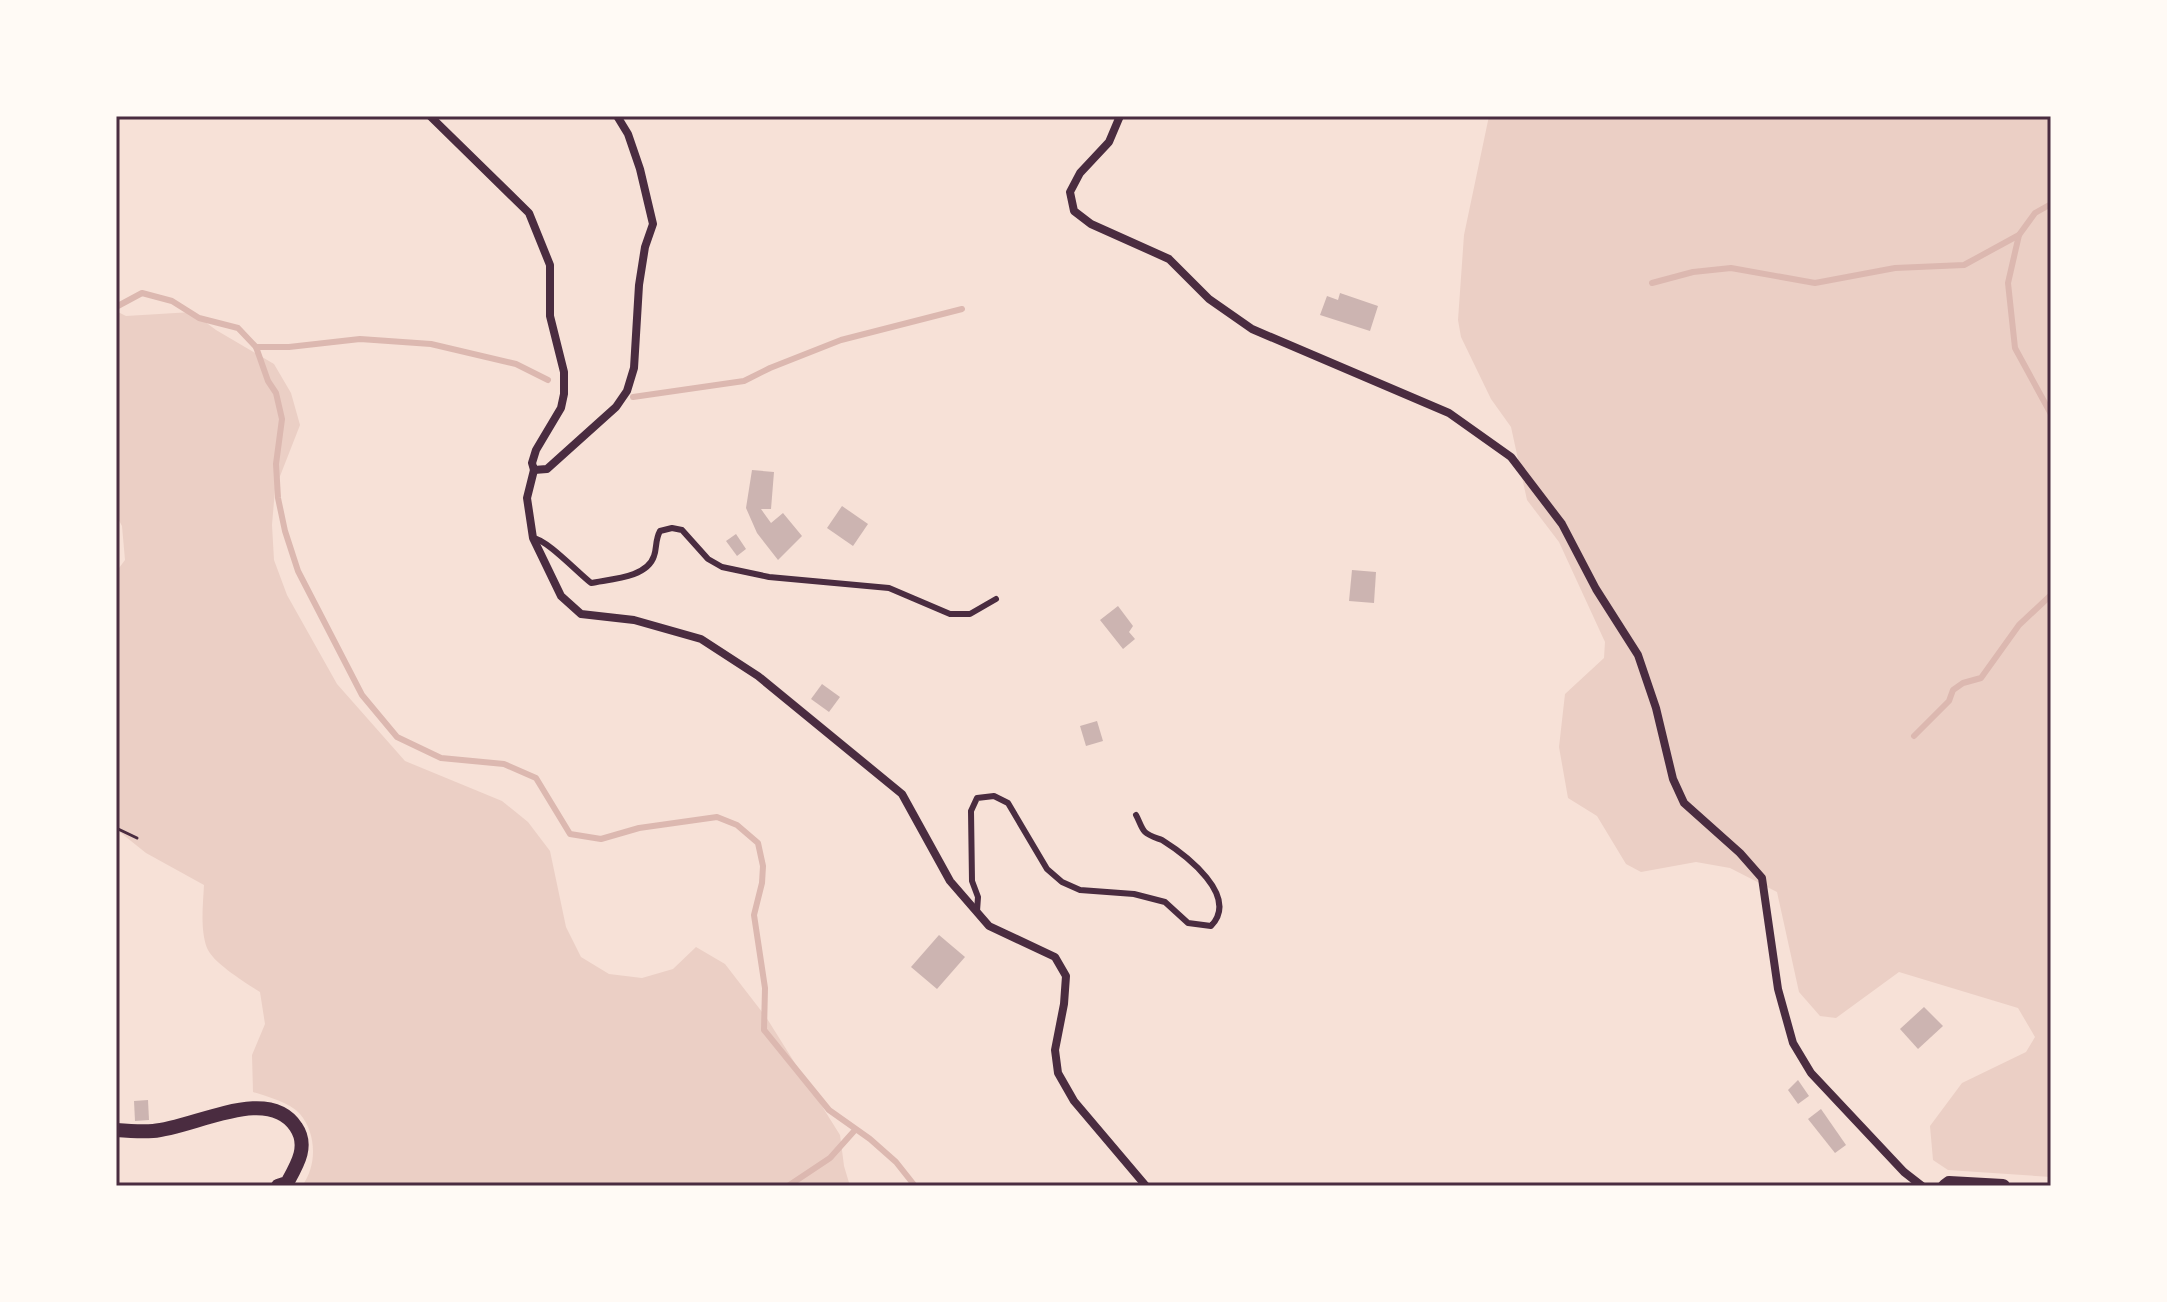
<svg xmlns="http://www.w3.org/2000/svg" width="2167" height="1302" font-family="Montserrat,sans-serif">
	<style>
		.green { fill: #ebcfc5 }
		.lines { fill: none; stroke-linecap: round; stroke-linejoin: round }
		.stream { stroke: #dcb8b0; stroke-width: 6 }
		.building { fill: #ccb4b1 }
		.path { stroke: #4a2c40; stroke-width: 3 }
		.service { stroke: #4a2c40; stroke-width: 6 }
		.minor { stroke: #4a2c40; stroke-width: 8 }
		.tertiary { stroke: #4a2c40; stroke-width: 14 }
		.neatline { fill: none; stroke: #4a2c40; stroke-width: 3 }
	</style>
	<rect width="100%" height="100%" fill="#f7e1d7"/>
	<!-- green -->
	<g class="green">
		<polygon points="1489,116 2051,116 2051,1177 1948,1170 1933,1160 1930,1126 1962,1083 2026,1052 2035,1037 2018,1008 1899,972 1836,1018 1820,1016 1799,992 1777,892 1730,868 1696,862 1641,872 1626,864 1597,816 1568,798 1559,747 1565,694 1604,658 1605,642 1559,542 1527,500 1511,427 1491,399 1461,337 1458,320 1464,235"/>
		<path d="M116,311L126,316L192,312L216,330L274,364L291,393L300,425L275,489L272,525L274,560L287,595L337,684L405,761L502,801L528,822L550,851L566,927L581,957L609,974L642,978L673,969L696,947L725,964L766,1017L840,1135L844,1166L850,1186H302C317,1166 317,1134 300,1114C289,1102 268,1097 253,1092L252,1055L265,1024L260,992C246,983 213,963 207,948C200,929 203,905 204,885L146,853L116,829V572L125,560L122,526L116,515Z"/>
	</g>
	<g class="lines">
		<!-- stream -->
		<g class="stream">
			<polyline points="2051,204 2035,213 2019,235 2008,283 2015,348 2051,414"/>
			<polyline points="1652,283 1693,272 1731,268 1815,283 1895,268 1964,265 2019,235"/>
			<polyline points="116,307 142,293 172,301 199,318 238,328 256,347 268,381 276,393 282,419 276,464 278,498 285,531 298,571 362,695 397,737 441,758 504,764 536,778 570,834 601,839 639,828 717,817 737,825 758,843 763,866 762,883 754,915 765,988 764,1030 829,1110 870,1139 896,1162 915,1186"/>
			<polyline points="256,347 289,347 360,339 431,344 516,364 548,380"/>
			<polyline points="633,397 744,381 770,368 841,340 962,309"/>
			<polyline points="1914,736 1949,701 1953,690 1963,683 1981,678 2019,625 2051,595"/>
			<polyline points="788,1186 830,1158 855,1130"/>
		</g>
	</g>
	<!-- building -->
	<g class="building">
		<polygon points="1340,293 1378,306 1370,331 1320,315 1327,296 1338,300"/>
		<polygon points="752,470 774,472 771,509 761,509 771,523 783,513 802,536 778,560 757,533 746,508"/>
		<polygon points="842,506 868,524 853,546 827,528"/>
		<polygon points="736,534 746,549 737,556 726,541"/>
		<polygon points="1352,570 1376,572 1374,603 1349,601"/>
		<polygon points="1118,606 1133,626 1129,632 1135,639 1123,649 1100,620"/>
		<polygon points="822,684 840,697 829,712 811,699"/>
		<polygon points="1097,721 1103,741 1086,746 1080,726"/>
		<polygon points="939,935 965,957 937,989 911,967"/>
		<polygon points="1924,1007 1943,1026 1918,1049 1900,1029"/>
		<polygon points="1798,1080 1809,1096 1798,1104 1788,1090"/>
		<polygon points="148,1100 149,1120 135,1121 134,1101"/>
		<polygon points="1821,1109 1846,1145 1835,1153 1808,1119"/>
	</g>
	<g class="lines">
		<!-- path -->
		<polyline class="path" points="116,828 137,838"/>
		<!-- service -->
		<g class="service">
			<path d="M533,538C546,539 577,572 591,583C610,579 647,578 654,556C657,548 655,540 660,531L672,528L682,530L708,559L722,567L769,577L889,588L950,614H970L996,599"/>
			<path d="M977,911L978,897L972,881L971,811L977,798L994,796L1008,803L1047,869L1062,882L1080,890L1134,894L1165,902L1188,923L1211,926C1240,896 1186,855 1162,840C1157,838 1149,836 1145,832C1141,828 1139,820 1136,815"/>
		</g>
		<!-- minor -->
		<g class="minor">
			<polyline points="430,116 529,213 550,265 550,316 564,372 564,394 561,408 536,450 532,463 534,470 547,469 616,407 627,391 634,368 639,285 645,247 653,224 640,169 628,134 617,116"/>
			<polyline points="1120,116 1109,142 1080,173 1070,192 1074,211 1091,224 1169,259 1209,299 1252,329 1449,413 1511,457 1562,524 1596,589 1638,655 1656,708 1673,779 1684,803 1740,853 1762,878 1778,989 1793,1043 1811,1073 1904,1172 1922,1186"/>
			<polyline points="534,470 527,498 533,538 561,596 581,614 634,620 701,639 758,676 902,794 950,881 989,926 1055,957 1066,976 1064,1004 1055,1050 1058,1073 1074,1101 1146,1186"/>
		</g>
		<!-- tertiary -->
		<g class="tertiary">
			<path d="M116,1130C128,1131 141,1132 153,1131C194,1128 268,1084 296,1127C309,1146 297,1165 287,1183L278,1186"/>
			<polyline points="1945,1186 1949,1183 2003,1186"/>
		</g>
	</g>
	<!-- border -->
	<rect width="2167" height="1302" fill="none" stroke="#fffaf5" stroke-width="236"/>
	<rect x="118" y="118" width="1931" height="1066" class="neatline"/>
</svg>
